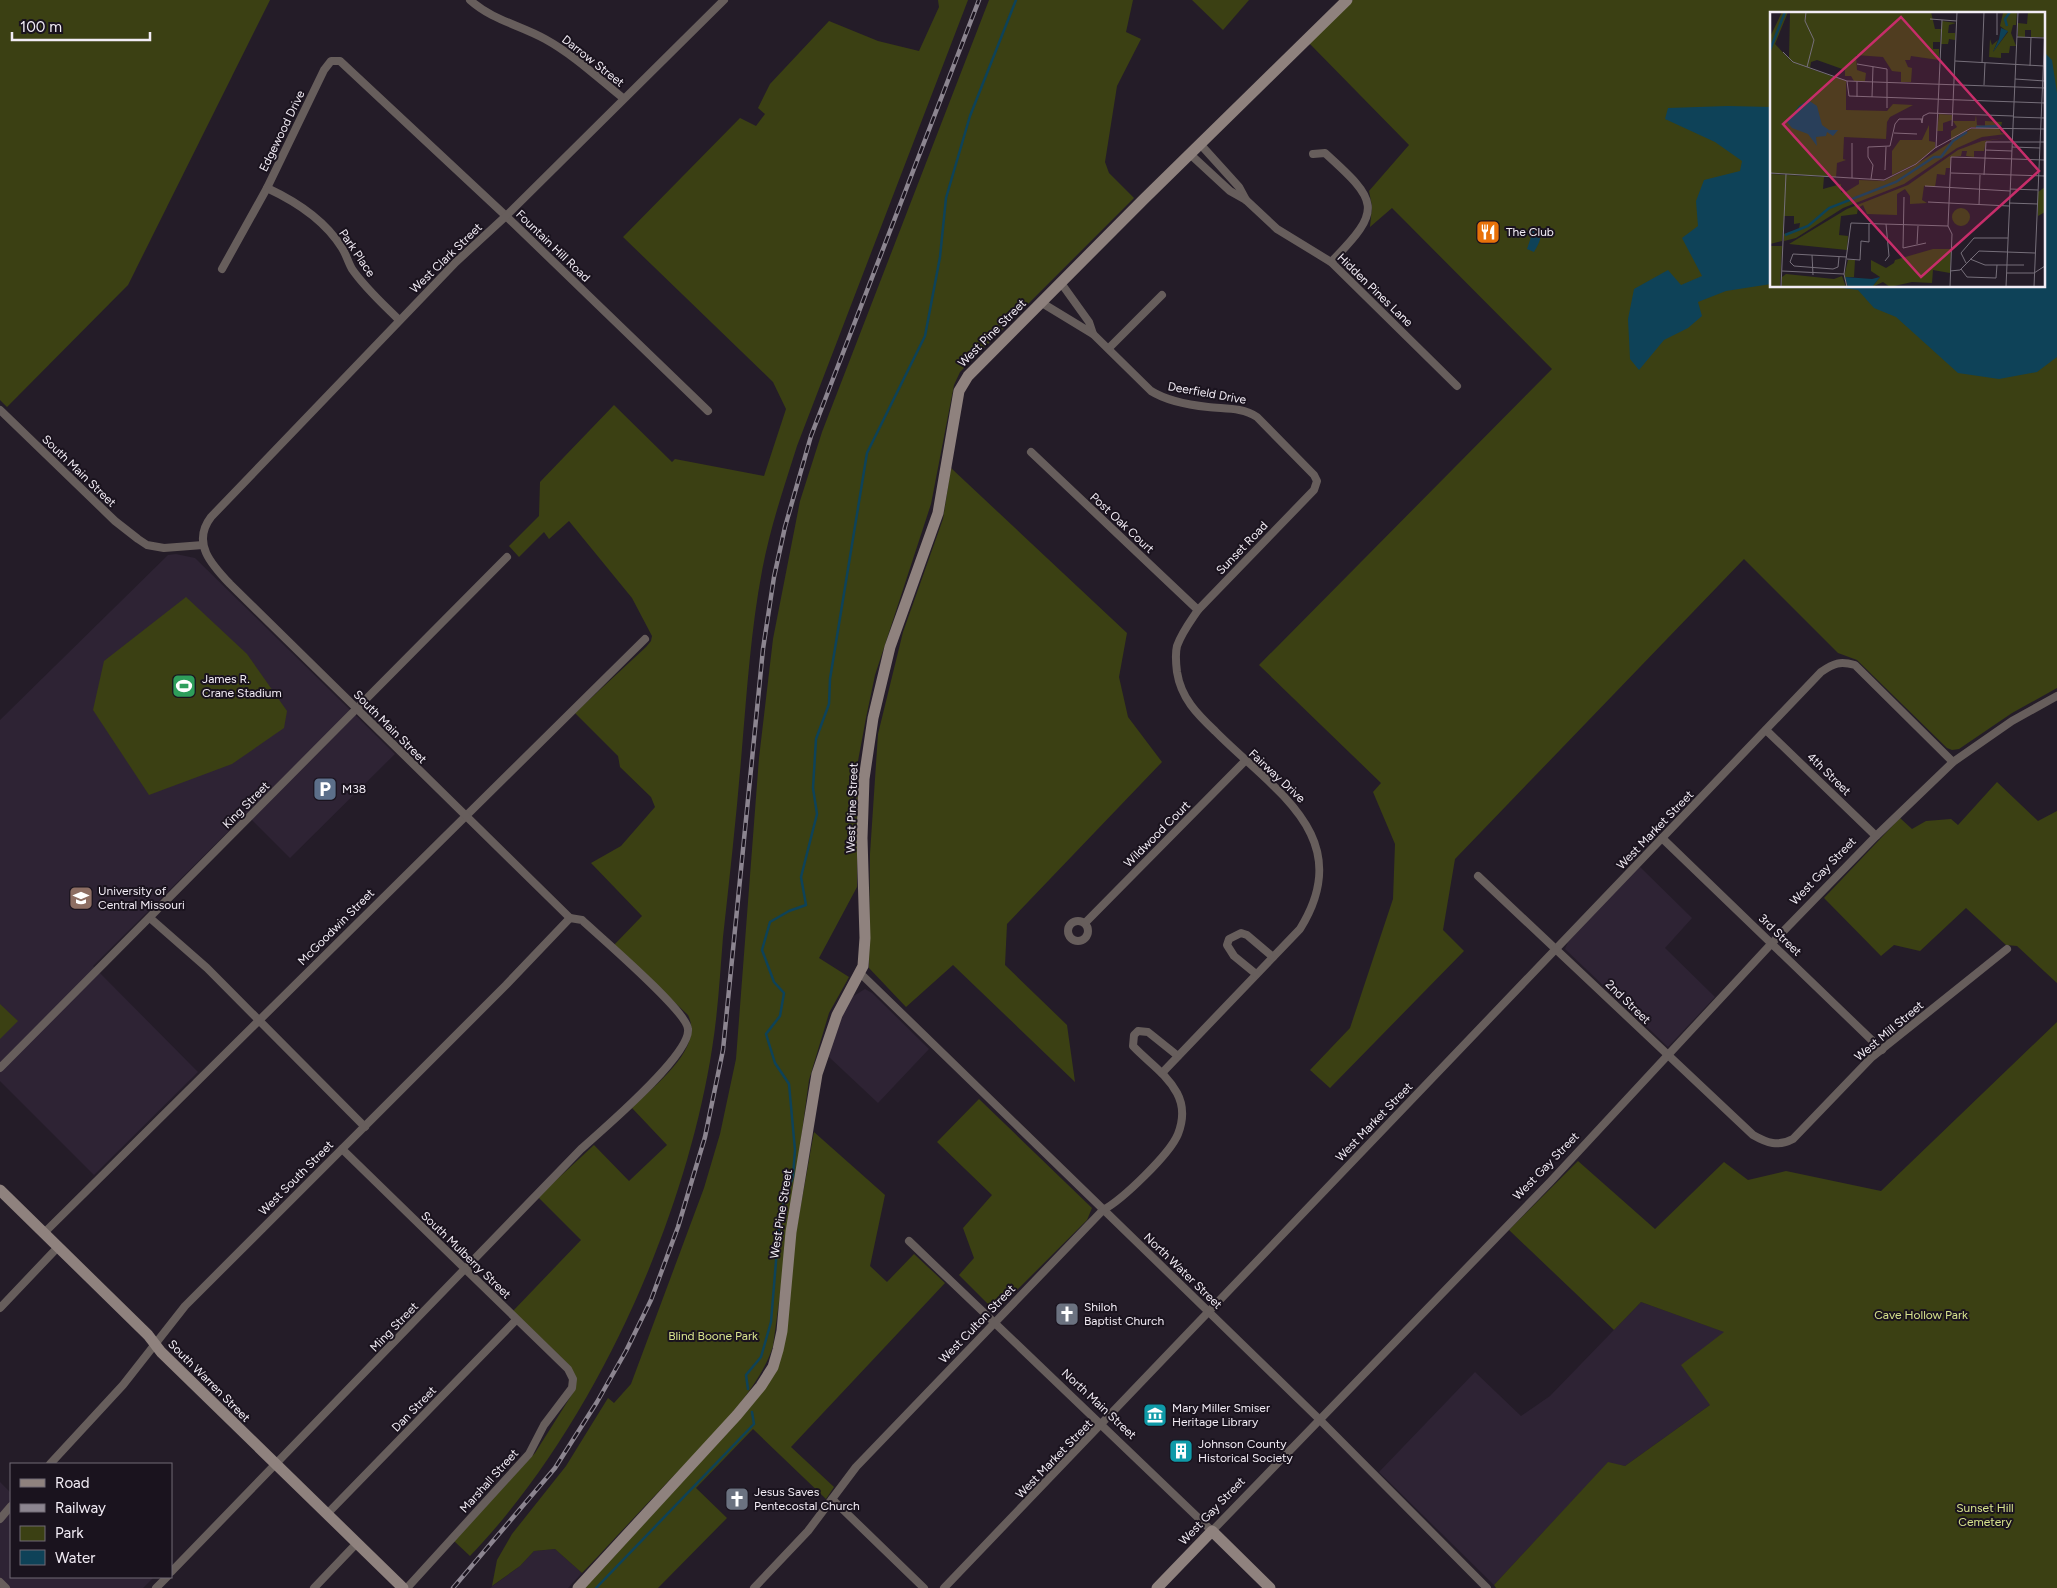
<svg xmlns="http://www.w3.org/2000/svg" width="2057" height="1588" font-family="Figtree,sans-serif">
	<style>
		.built { fill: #2e2334 }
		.green { fill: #3b4013; fill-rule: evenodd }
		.water { fill: #0e4258 }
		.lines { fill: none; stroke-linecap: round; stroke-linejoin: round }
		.stream { stroke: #0e4258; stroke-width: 2.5 }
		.street { stroke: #675e5c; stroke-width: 8 }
		.secondary { stroke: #8f827e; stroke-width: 11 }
		.rail-casing { stroke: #8c8590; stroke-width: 4.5 }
		.rail { stroke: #1a131e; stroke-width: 2.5; stroke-dasharray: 8; stroke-linecap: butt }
		.labels { text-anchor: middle; stroke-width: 4; stroke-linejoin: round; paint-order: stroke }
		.street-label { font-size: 12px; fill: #f2ecf5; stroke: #1a131e }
		.poi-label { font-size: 12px; fill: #f2ecf5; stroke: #1a131e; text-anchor: start }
		.park-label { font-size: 12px; fill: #d7e38d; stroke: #1a131e }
		.inset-river { fill: none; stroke: #0e4258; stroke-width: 2.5 }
		.inset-road { fill: none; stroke: #766f7a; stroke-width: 1 }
		.view { fill: #c72d6a; fill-opacity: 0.15; stroke: #c72d6a; stroke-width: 2.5 }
		.inset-edge { fill: none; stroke: #f2ecf5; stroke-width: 2.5 }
	</style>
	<rect width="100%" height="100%" fill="#241c28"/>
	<!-- built -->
	<g class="built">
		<polygon points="176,554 195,558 395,754 290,858 246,814 93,966 198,1072 94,1175 0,1081 0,720 168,555"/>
		<polygon points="1639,866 1692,918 1665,948 1715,997 1668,1047 1565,949 1568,942"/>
		<polygon points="865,989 872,993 929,1049 878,1103 828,1056 837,1023 852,997"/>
		<polygon points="1641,1302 1725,1332 1710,1405 1625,1466 1608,1463 1494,1585 1379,1472 1475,1372 1521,1416 1550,1396"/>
		<polygon points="0,1482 11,1493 11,1577 154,1577 143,1588 0,1588"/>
		<polygon points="555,1549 582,1573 568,1588 490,1588 520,1566 534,1551"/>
	</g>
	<!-- green -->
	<g class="green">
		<polygon points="0,0 270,0 128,285 7,407 0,400"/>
		<path d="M938,0H968L797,446C784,487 770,528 762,571C751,629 747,689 742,748C737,811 730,874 723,937C720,974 718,1012 712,1049C685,1222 592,1429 470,1556L454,1541L535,1453L576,1388V1378L568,1364L513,1311L581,1240L538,1197L594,1145L629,1181L667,1145L632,1108C653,1086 705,1049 688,1015L614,945L642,916L591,863L621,846L655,807L651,797L620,767L618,756L575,713L646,647L651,641L652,636L632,598L569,521L549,539L544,532L519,557L509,546L539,516L540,482L614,405L672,462L675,459L764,476L786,409L773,382L623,237L740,118L756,126L765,114L758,108L770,84L829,21L878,41L919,51L939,7Z"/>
		<path d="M989,0H1133L1126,32L1141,39L1117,86L1105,162L1109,173L1134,198L960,372L954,385L931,504L875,675L866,718L858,761L857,887L819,958L849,977L829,1013L809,1080L773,1346C759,1393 698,1450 663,1487C636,1515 609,1545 582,1573L555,1549L534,1551L520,1566L492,1586L497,1560L512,1534L566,1466L608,1398L614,1403L631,1384L704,1188L720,1134L736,1059L759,758L773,639L800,501L822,432Z"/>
		<polygon points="1192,0 1249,0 1223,30"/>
		<path d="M1353,0H2057V688L2012,713L1959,749L1952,750L1947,748L1857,660L1838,653L1744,559L1455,859L1443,930L1464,951L1330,1088L1310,1070L1350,1028L1393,899L1395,844L1373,792L1381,783L1259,665L1552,369L1392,208L1370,227L1372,206L1369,191L1409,145L1309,43ZM1771,14H2043V286H1771Z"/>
		<polygon points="951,468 1127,633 1119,677 1128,717 1162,762 1007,924 1005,965 1067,1025 1075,1082 953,965 906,1007 869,968 870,854 878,734 903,632 943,519"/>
		<polygon points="186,597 247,654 287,711 284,728 232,764 149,795 93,710 104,661"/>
		<polygon points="1997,782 2038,821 2057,811 2057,983 2017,946 2006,945 1966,908 1920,951 1894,945 1881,956 1824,898 1900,818 1912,829 1926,821 1951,819 1958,825"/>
		<polygon points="0,1004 18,1021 0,1039"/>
		<polygon points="2057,1022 2057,1588 1496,1588 1494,1585 1608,1462 1625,1466 1710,1405 1681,1365 1724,1332 1641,1302 1614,1330 1509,1230 1578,1161 1655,1229 1724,1162 1748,1180 1786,1171 1881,1191"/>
		<polygon points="979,1099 1092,1208 1087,1220 1000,1307 995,1309 990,1306 959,1275 974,1258 963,1228 992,1195 937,1142"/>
		<polygon points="814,1132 885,1195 870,1266 887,1282 914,1254 945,1283 791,1447 834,1487 826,1499 753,1429 696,1488 727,1518 658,1588 585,1588 743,1416 769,1383"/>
	</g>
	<!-- water -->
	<g class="water">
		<polygon points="2043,51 2052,60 2057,93 2057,357 2037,372 1999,379 1958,373 1896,317 1874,308 1858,290 1827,286 2043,286"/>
		<polygon points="1728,106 1771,107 1771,284 1726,291 1698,302 1702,316 1688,328 1664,340 1639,370 1630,359 1628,319 1634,289 1668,270 1681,285 1702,276 1682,238 1698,226 1696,201 1704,180 1740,171 1742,161 1715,142 1665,119 1668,108"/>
		<path d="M1531,227C1546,231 1540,242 1534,252L1527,249L1531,237L1527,234Z"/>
	</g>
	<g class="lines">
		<!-- stream -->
		<g class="stream">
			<polyline points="748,1389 746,1375 761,1357 771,1322 778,1237 783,1206 793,1176 795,1150 789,1084 775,1063 766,1034 780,1016 784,993 774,982 762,950 770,922 789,911 806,905 801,877 817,814 813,788 816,739 829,704 830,679 867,453 925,336 940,257 946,198 970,116 1016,0"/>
			<polyline points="596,1588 754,1424 752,1412"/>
		</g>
		<!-- street -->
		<g class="street">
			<path d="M470,0C492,20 520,25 545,39C574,55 598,78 623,98"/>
			<polyline points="1201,145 1239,187 1246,200"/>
			<path d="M1313,154L1325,153C1378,201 1384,209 1331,262"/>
			<polyline points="1191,155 1230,191 1246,200 1277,229 1331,262 1457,386"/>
			<path d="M267,188C295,201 325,220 342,248C346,254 348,262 352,269C365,288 383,304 399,320"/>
			<polyline points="222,269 267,188 324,70 331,61 340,61 506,216 708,411"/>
			<polyline points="1061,283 1089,322 1093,334"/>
			<path d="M1042,303L1093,334L1151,391C1167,401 1189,405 1208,407C1225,409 1242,407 1257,417L1314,475L1317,481L1314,490L1198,610C1190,622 1182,632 1177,646C1175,654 1176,664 1177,672C1181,698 1197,714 1215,731C1273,790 1358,836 1300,929L1162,1073"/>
			<polyline points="1109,348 1162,295"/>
			<polyline points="0,410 115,521 138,539 147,545 164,548 203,545"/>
			<polyline points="1031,452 1198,610"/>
			<polyline points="1766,730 1876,836"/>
			<polyline points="1662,838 1882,1050"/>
			<path d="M1478,876L1753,1135C1767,1143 1778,1147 1793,1139L1871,1058L2007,949"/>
			<polyline points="150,918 207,968 365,1127"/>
			<circle cx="1078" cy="931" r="10"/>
			<polyline points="1085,923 1245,761"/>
			<polyline points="860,973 1319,1419 1487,1588"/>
			<polyline points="1256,974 1234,956 1227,945 1229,939 1241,933 1247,935 1273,957"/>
			<polyline points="0,1068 507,557"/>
			<polyline points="342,1149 568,1369 573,1379 572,1388 544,1425 529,1454 407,1588"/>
			<polyline points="44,1233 645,639"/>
			<polyline points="909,1241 1212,1531 1550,1182 1772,943 1876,836 1953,762 2012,721 2057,696"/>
			<polyline points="0,1308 58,1247"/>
			<polyline points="50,1464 123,1385 185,1306 506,985 570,918"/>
			<polyline points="832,1499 924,1588"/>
			<polyline points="327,1514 516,1320"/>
			<polyline points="0,1519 11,1506"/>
			<path d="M171,1572L581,1149C602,1130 691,1055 688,1029C687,1011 599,936 582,920L570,918L230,584C212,565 191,543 211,517L456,262L506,216L724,0"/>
			<polyline points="0,1582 6,1588"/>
			<polyline points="156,1588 167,1577"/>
			<polyline points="314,1588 356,1544"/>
			<path d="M754,1588L808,1531L856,1467L1103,1210C1122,1200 1170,1154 1178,1134C1183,1121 1184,1106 1177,1093C1166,1073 1148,1062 1133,1046L1134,1035L1138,1031L1148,1032L1178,1056"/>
			<path d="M944,1588L1821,672C1834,663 1840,661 1855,665L1953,762"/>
		</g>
		<!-- secondary -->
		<g class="secondary">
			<polyline points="0,1190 148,1335 161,1352 403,1588"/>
			<polyline points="578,1588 737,1415 761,1386 773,1367 778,1350 782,1331 791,1232 817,1074 837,1015 863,966 865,938 862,838 864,779 873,718 890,647 938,513 959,391 968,376 1144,199 1347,0"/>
			<polyline points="1157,1588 1212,1531 1270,1588"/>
		</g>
		<!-- rail casing -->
		<g class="rail-casing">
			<polyline id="rail" points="453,1588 555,1468 597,1402 626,1351 651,1300 678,1227 705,1137 723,1050 763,649 774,577 785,527 811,436 979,0"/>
		</g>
		<!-- rail -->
		<use href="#rail" class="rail"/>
	</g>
	<!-- icons -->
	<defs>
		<g id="restaurant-square" transform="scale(1.25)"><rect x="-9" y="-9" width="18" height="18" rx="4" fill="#e8710a" stroke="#1a131e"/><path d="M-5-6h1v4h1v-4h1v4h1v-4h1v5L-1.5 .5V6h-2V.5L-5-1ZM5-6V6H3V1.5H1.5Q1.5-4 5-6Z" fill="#fff"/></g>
		<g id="stadium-square" transform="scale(1.25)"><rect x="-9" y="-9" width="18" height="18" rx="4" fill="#2e9e5b" stroke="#1a131e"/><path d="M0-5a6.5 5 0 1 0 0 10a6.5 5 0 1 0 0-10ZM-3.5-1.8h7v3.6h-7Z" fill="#fff"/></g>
		<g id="parking-square" transform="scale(1.25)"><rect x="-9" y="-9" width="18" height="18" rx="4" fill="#5c6f8a" stroke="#1a131e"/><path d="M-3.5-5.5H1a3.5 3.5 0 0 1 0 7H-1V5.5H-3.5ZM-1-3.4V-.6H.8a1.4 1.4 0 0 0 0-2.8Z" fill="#fff"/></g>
		<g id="university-square" transform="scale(1.25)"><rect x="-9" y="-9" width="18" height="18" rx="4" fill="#8d6e63" stroke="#1a131e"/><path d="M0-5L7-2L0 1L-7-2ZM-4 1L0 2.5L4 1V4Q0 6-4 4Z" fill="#fff"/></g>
		<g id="church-square" transform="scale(1.25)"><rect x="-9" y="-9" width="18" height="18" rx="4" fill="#6b7280" stroke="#1a131e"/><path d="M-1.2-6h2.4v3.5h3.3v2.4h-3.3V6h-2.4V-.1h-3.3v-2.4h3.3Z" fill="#fff"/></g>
		<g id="museum-square" transform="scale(1.25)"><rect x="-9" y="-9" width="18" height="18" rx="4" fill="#0f9aa8" stroke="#1a131e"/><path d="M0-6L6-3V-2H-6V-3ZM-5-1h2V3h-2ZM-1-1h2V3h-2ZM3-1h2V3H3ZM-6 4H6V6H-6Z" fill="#fff"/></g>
		<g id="building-square" transform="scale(1.25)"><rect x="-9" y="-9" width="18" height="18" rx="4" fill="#0f9aa8" stroke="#1a131e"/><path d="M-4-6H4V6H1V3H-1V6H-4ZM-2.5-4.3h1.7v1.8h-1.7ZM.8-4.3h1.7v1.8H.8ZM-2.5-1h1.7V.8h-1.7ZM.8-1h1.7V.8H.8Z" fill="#fff"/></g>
	</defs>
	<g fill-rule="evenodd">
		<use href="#restaurant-square" x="1488" y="232"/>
		<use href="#stadium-square" x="184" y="686"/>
		<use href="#parking-square" x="325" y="789"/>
		<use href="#university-square" x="81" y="898"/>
		<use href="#church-square" x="1067" y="1314"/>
		<use href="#museum-square" x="1155" y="1415"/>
		<use href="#building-square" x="1181" y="1451"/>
		<use href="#church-square" x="737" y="1499"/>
	</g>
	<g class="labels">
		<!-- street labels -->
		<g class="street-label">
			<text transform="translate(593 61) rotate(38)" y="4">Darrow Street</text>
			<text transform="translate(282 131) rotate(-64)" y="4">Edgewood Drive</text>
			<text transform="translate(553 246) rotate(44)" y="4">Fountain Hill Road</text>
			<text transform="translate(357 253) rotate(56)" y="4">Park Place</text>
			<text transform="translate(446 258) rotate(-44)" y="4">West Clark Street</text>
			<text transform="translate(1375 290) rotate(44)" y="4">Hidden Pines Lane</text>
			<text transform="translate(992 333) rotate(-45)" y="4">West Pine Street</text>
			<text transform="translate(1207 393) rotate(10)" y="4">Deerfield Drive</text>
			<text transform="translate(79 471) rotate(44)" y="4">South Main Street</text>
			<text transform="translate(1122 523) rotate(43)" y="4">Post Oak Court</text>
			<text transform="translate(1242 548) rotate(-46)" y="4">Sunset Road</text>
			<text transform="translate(390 727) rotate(45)" y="4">South Main Street</text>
			<text transform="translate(1829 774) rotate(44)" y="4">4th Street</text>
			<text transform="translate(1277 776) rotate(43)" y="4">Fairway Drive</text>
			<text transform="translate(246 805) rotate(-45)" y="4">King Street</text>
			<text transform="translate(852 808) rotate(-88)" y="4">West Pine Street</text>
			<text transform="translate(1655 830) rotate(-46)" y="4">West Market Street</text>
			<text transform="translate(1157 834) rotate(-45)" y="4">Wildwood Court</text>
			<text transform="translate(1823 871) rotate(-46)" y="4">West Gay Street</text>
			<text transform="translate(336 927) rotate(-45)" y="4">McGoodwin Street</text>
			<text transform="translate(1780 935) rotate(44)" y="4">3rd Street</text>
			<text transform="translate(1628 1002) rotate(44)" y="4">2nd Street</text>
			<text transform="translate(1889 1031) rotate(-40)" y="4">West Mill Street</text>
			<text transform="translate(1374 1122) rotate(-46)" y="4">West Market Street</text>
			<text transform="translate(1546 1166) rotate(-46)" y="4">West Gay Street</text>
			<text transform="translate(296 1178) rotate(-45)" y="4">West South Street</text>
			<text transform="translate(781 1214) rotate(-81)" y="4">West Pine Street</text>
			<text transform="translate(466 1255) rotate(44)" y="4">South Mulberry Street</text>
			<text transform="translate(1183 1271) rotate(44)" y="4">North Water Street</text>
			<text transform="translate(977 1324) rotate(-46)" y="4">West Culton Street</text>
			<text transform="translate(394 1327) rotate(-46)" y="4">Ming Street</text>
			<text transform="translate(209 1381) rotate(45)" y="4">South Warren Street</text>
			<text transform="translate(1099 1404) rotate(43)" y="4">North Main Street</text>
			<text transform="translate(414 1409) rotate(-46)" y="4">Dan Street</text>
			<text transform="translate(1054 1459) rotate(-46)" y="4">West Market Street</text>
			<text transform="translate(489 1481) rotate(-48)" y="4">Marshall Street</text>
			<text transform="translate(1212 1511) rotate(-46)" y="4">West Gay Street</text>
		</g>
		<!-- poi labels -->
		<g class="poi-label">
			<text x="1506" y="236">The Club</text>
			<text x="202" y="683">James R.<tspan x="202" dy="14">Crane Stadium</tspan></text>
			<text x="342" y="793">M38</text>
			<text x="98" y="895">University of<tspan x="98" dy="14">Central Missouri</tspan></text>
			<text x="1084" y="1311">Shiloh<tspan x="1084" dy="14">Baptist Church</tspan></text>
			<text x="1172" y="1412">Mary Miller Smiser<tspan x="1172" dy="14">Heritage Library</tspan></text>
			<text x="1198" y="1448">Johnson County<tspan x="1198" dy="14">Historical Society</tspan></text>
			<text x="754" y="1496">Jesus Saves<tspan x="754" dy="14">Pentecostal Church</tspan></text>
		</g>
		<!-- park labels -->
		<g class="park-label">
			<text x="1921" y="1319">Cave Hollow Park</text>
			<text x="713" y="1340">Blind Boone Park</text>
			<text x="1985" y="1512">Sunset Hill<tspan x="1985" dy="14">Cemetery</tspan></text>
		</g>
	</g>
	<!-- overview -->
	<g transform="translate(1770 12)">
		<rect width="275" height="275" fill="#241c28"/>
		<path d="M12,0H18L5,32L23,51L19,46L20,0H161L165,17H171L170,30H163V37H169V48L141,44L140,48H135L138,55L142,56L141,70H131V60L122,59L113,45L86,43L87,58L96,61L95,69H84L81,64H75V58L47,48L41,50L40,56L24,51L76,69V98L117,99L123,92L143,93L120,105L117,110L116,127L74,125L73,147L76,148L67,151L66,165L0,161V25ZM247,0L246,13H243L241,21L246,34H240L239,41H231V46L219,45L220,27L222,33L228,28L223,40L238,20L230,14L233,1ZM258,0H274V25H261V18H255V25H248V11L257,12ZM172,9L186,11L179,13L178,21H185V28L179,27L178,32H171ZM169,102L182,103V108L173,111V119H167ZM206,103L207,113L215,114V109L232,110L231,115H201L181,129V119L187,115L183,109H205ZM159,113V129L165,130V136L147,151L122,163V139L130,128H152ZM229,116L231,121L236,122L212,125L187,136L134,172L73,196L26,226L14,229V222L29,217L30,211L24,212V204H14L12,229L0,232V162L54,165L53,177L71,172V180L74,181L89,172V168L114,169L142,155L201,117ZM235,126L216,129L214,139H204V145L196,144L197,139H192L191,144L181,145L180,156H176L175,163L167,162L165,175L154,174L152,188L157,191L140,192V184L135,177L127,182V203L97,202L93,193L88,196L87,202L71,204L69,223L78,224L77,238L19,232L77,197L138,173L188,138L212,129ZM275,175V200L268,204V180ZM182 205a9 9 0 1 1 18 0a9 9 0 1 1-18 0ZM0,234H12L10,275H0ZM163,237H181L180,261L163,258L162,271L142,270L120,275L113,270L102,275L110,265L101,259V248L116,256L124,251L125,248ZM78,248H85L84,265H75L77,275L74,265ZM16,262L64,267L72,264L76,275H12V265Z" fill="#3b4013"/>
		<path d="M231,16L238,19L223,40L229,27ZM38,88L47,94L52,113L59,118H68L63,124L57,120L56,124L46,125L47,134L38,122L22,116L17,110L29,94ZM75,265L102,267L110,265L102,275H78Z" fill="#0e4258"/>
		<path class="inset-river" d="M237,14L235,7L240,0M0,38L15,0M206,115L231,114M15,223L38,214L59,196L126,170L164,145H171L183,129L197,120"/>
		<path class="inset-road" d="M36,0L35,9L44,28L37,55M160,7L187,9M227,23V0M247,25L275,26M13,40L23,50L77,69L275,76M185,49L274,54M212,51L214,0M87,52L117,57V96M260,54L261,25M245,67L275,69M77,69L79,84L275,91M214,73L215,51M87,85V69M102,85L103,55M243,105L275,106M151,107L152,111L153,104L159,101L243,104M182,114L187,0M124,121L147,122M82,131V166M242,135L270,136M166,136L172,8M215,138L242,139M115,158L116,135M0,161L114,168L146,152L165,136L201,116L275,117M181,161L275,164M214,163L216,130H275M101,167L103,153L98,145V135L120,134L125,112L129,107H153M155,174L240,179M240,177L268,178M134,185L133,236L156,231M158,190L239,194M239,191L268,192M209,193L210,163M147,232L148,214M42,243L43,263M69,245L68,255L63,257L24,254L20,250L23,242L77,245M77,247L90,248L91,229L99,230V211M200,247L215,253H254M115,249L119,244L116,212M196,251L191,241L204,226H238M191,257L197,265L226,266L227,253M12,259L74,262M180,259L190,258L209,239L265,241M237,261H264L275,254M11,275L16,162M77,275L74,262L81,211L178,214M180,275L182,222L178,214L181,145L275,148M236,275L248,0M264,275L275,15"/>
		<path class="view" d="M131,5L269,159L151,265L13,112Z"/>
		<rect width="275" height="275" class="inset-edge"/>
	</g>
	<!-- legend -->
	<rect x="10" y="1463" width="162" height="115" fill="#1a131e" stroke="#706a74"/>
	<rect x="20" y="1479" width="25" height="8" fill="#8f827e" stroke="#706a74"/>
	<text x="55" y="1488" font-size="15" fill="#f2ecf5">Road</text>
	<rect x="20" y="1504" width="25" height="8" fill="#8c8590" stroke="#706a74"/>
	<text x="55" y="1513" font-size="15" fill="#f2ecf5">Railway</text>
	<rect x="20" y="1526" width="25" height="15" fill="#3b4013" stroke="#706a74"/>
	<text x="55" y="1538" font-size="15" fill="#f2ecf5">Park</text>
	<rect x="20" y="1550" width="25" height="15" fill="#0e4258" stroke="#706a74"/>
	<text x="55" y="1563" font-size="15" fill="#f2ecf5">Water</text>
	<!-- scale -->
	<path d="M12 32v8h138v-8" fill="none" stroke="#f2ecf5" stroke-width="2.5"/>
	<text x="20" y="32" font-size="15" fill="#f2ecf5" stroke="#1a131e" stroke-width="4" paint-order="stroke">100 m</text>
</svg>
